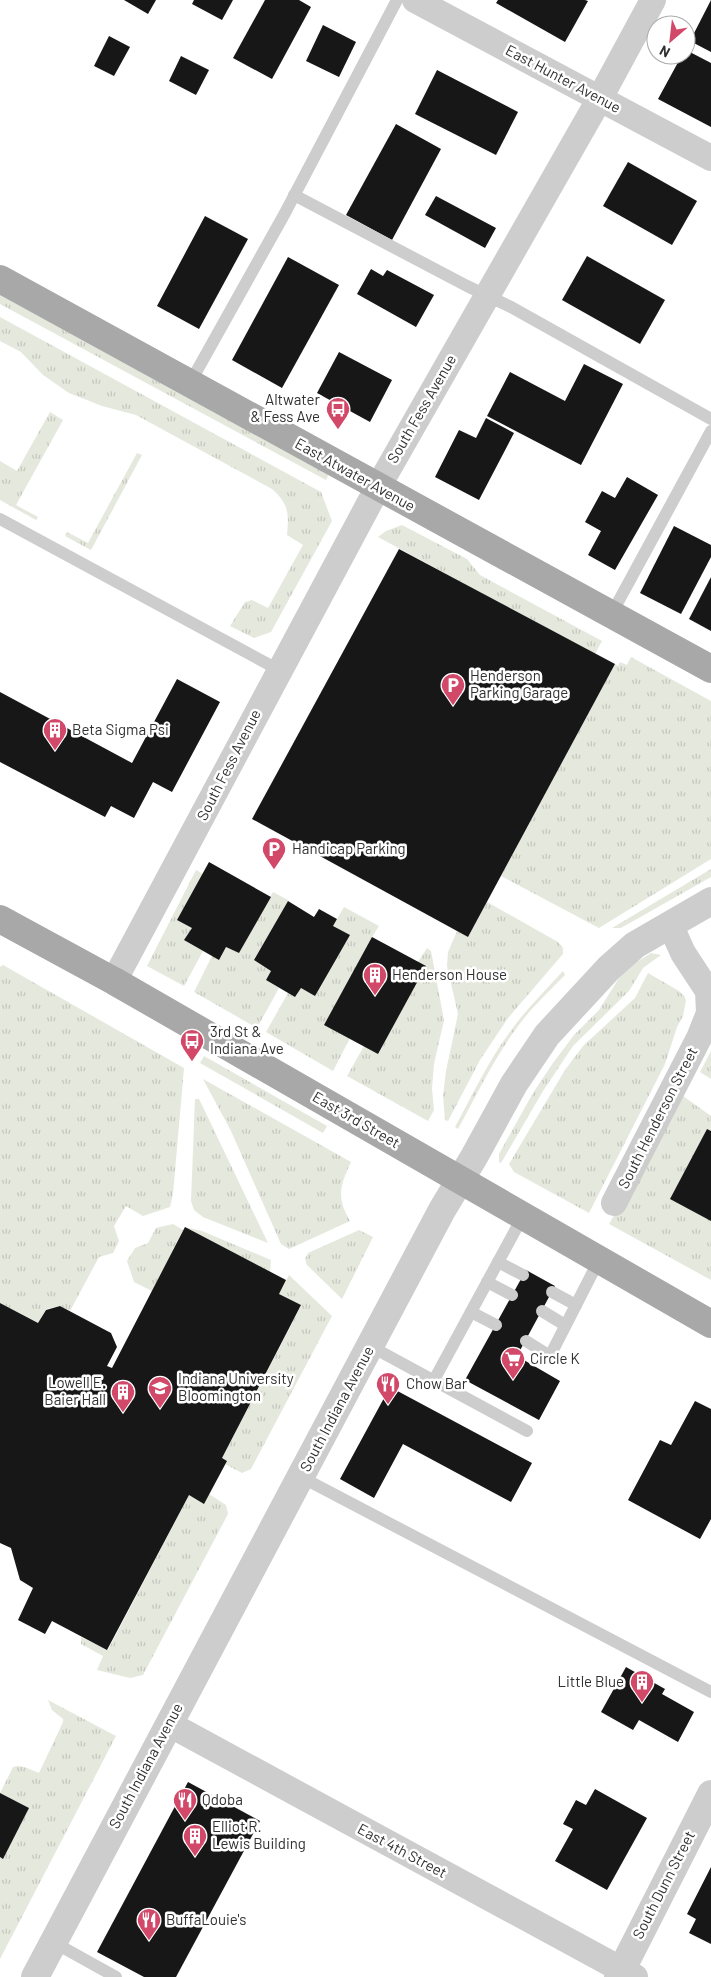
<svg xmlns="http://www.w3.org/2000/svg" width="711" height="1977" font-family="Barlow,sans-serif">
	<style>
		.grass { fill: url(#grass-tufts) }
		.building { fill: #171717 }
		.lines { fill: none; stroke-linecap: round; stroke-linejoin: round }
		.service { stroke: #cdcdcd; stroke-width: 12 }
		.minor { stroke: #cdcdcd; stroke-width: 26 }
		.tertiary { stroke: #cdcdcd; stroke-width: 28 }
		.primary { stroke: #a8a8a8; stroke-width: 28 }
		.labels { text-anchor: middle; stroke-width: 5; stroke-linejoin: round; paint-order: stroke }
		.street-label { font-size: 15px; fill: #303030; stroke: #fff }
		.poi-label { font-size: 15px; fill: #303030; stroke: #fff; text-anchor: start }
	</style>
	<defs>
		<pattern id="grass-tufts" width="24" height="20" patternUnits="userSpaceOnUse" patternTransform="scale(1.25)"><rect width="24" height="20" fill="#e5e8dd"/><path d="M3 7l-1-3M5 7V3M7 7l1-3M15 17l-1-3M17 17v-4M19 17l1-3" fill="none" stroke="#c5c7be"/></pattern>
	</defs>
	<rect width="100%" height="100%" fill="#fff"/>
	<!-- grass -->
	<g class="grass">
		<polygon points="0,293 330,472 326,480 0,304"/>
		<path d="M0,317L321,492L332,521L271,632L254,638L230,626L245,602L252,600L268,608L303,545L287,535C289,514 289,504 272,489L136,415L102,406L69,393L43,375L21,352L0,341Z"/>
		<polygon points="50,412 63,420 16,505 38,517 36,520 0,500 0,461 17,471"/>
		<polygon points="137,453 142,455 91,550 65,536 67,532 88,543"/>
		<polygon points="402,525 467,559 480,575 602,641 595,654 378,537 386,531"/>
		<polygon points="631,657 711,701 711,859 599,928 501,876 615,664 618,666 620,662 627,665"/>
		<polygon points="711,869 711,877 621,928 612,928"/>
		<polygon points="196,870 203,874 192,928 185,940 203,951 184,986 147,966"/>
		<polygon points="273,892 288,900 288,901 254,960 271,971 266,980 279,988 257,1028 194,992 212,956 226,947 239,953"/>
		<polygon points="487,902 558,942 563,948 563,954 508,1018 480,1060 448,1121 445,1120 443,1096 446,1071 458,1014 447,966 448,952 457,931 468,937"/>
		<polygon points="344,907 379,926 372,937 350,1038 333,1071 266,1032 288,993 295,997 301,988 315,995 349,936 333,926"/>
		<polygon points="427,948 431,951 444,1020 434,1064 432,1089 434,1110 428,1121 347,1076 364,1046"/>
		<polygon points="651,953 661,955 643,968 629,991 573,1046 543,1091 501,1163 499,1162 499,1154 533,1093 553,1063 574,1035 599,1010 624,970"/>
		<polygon points="3,965 184,1068 173,1194 170,1207 143,1216 126,1206 114,1226 119,1241 113,1253 99,1257 70,1311 60,1306 46,1309 38,1323 0,1303 0,967"/>
		<path d="M563,971L565,975C553,987 541,999 530,1011C500,1046 480,1089 458,1129L455,1127C473,1094 489,1059 512,1029C527,1008 546,990 563,971Z"/>
		<polygon points="648,973 679,991 684,996 686,1000 683,1016 677,1027 665,1064 589,1213 514,1172 509,1164 565,1070 583,1046 635,998"/>
		<polygon points="711,1051 711,1079 700,1072"/>
		<polygon points="204,1056 327,1126 323,1133 200,1063"/>
		<path d="M203,1079L351,1162C340,1186 336,1197 350,1221L289,1249L281,1244L231,1131Z"/>
		<polygon points="683,1096 711,1116 711,1280 609,1224"/>
		<polygon points="195,1099 199,1099 202,1105 268,1243 203,1217 194,1210 191,1201"/>
		<polygon points="173,1224 183,1230 152,1291 134,1282 127,1261 135,1248 148,1243 156,1228"/>
		<polygon points="185,1227 202,1231 271,1260 270,1272"/>
		<polygon points="359,1230 373,1237 342,1299 307,1265 305,1259 308,1253"/>
		<polygon points="289,1275 332,1316 251,1469 242,1473 225,1464 227,1461 222,1458 301,1306 279,1294"/>
		<polygon points="209,1494 226,1505 228,1514 143,1675 130,1678 97,1670 103,1656 81,1644 81,1637 108,1650 189,1495 204,1503"/>
		<path d="M48,1700L116,1736L0,1959V1857L3,1858L29,1808L0,1793L13,1767C22,1764 31,1770 39,1773L63,1722V1719L52,1710Z"/>
	</g>
	<!-- building -->
	<g class="building">
		<polygon points="124,0 156,0 148,14"/>
		<polygon points="194,0 233,0 222,20 192,4"/>
		<polygon points="265,0 299,0 311,7 272,79 233,58"/>
		<polygon points="498,0 585,0 588,1 565,42 496,3"/>
		<polygon points="711,0 711,52 690,41"/>
		<polygon points="323,25 356,42 339,77 306,61"/>
		<polygon points="109,36 130,47 114,76 94,66"/>
		<polygon points="686,50 711,63 711,127 658,99 682,55 686,55"/>
		<polygon points="181,56 209,70 196,95 169,81"/>
		<polygon points="437,70 518,112 496,155 415,114"/>
		<polygon points="396,124 441,149 392,240 346,215"/>
		<polygon points="628,162 697,201 672,245 603,206"/>
		<polygon points="436,196 496,228 485,248 425,215"/>
		<polygon points="205,216 248,239 199,329 157,306"/>
		<polygon points="587,256 665,300 640,344 562,300"/>
		<polygon points="288,257 339,285 282,388 232,360"/>
		<polygon points="371,269 383,276 387,270 434,295 416,327 357,294"/>
		<polygon points="339,352 392,380 370,422 317,393"/>
		<polygon points="584,364 623,384 581,465 487,416 510,372 565,401"/>
		<polygon points="486,418 514,433 479,500 435,477 459,430 476,438"/>
		<polygon points="627,477 658,495 615,570 588,555 601,531 585,522 602,491 615,498"/>
		<polygon points="674,526 711,545 711,557 681,614 640,593"/>
		<polygon points="399,549 615,664 468,937 252,819"/>
		<polygon points="711,577 711,631 689,619"/>
		<polygon points="177,679 220,702 172,792 153,782 134,818 111,806 105,817 0,762 0,692 132,763"/>
		<polygon points="209,862 271,897 239,953 226,947 219,960 184,940 192,928 177,920"/>
		<polygon points="288,901 314,917 319,909 337,919 333,926 350,935 315,996 301,988 295,997 266,980 271,971 254,960"/>
		<polygon points="372,937 426,966 378,1054 324,1025"/>
		<polygon points="707,1129 711,1131 711,1221 670,1199"/>
		<polygon points="185,1227 286,1280 279,1294 301,1305 222,1458 227,1461 204,1504 189,1495 107,1650 52,1621 45,1634 18,1620 33,1588 20,1580 11,1548 0,1543 0,1303 38,1323 46,1310 60,1306 111,1333 117,1347 107,1366 112,1368"/>
		<polygon points="526,1270 555,1286 517,1356 560,1381 539,1420 465,1380"/>
		<polygon points="390,1387 532,1463 511,1502 403,1444 374,1498 340,1479"/>
		<polygon points="695,1401 711,1409 711,1519 700,1539 628,1500 660,1440 671,1445"/>
		<polygon points="626,1667 665,1689 662,1694 694,1712 678,1742 639,1720 633,1730 601,1712"/>
		<polygon points="188,1782 260,1821 176,1977 144,1977 97,1952"/>
		<polygon points="595,1789 647,1818 607,1890 555,1861 573,1829 563,1824 576,1800 586,1805"/>
		<polygon points="0,1793 29,1808 3,1859 0,1857"/>
		<polygon points="711,1867 711,1944 689,1933 696,1919 687,1914"/>
	</g>
	<g class="lines">
		<!-- service -->
		<g class="service">
			<polyline points="294,195 467,286 511,307 711,419"/>
			<polyline points="190,383 285,213 397,0"/>
			<polyline points="0,519 279,670"/>
			<polyline points="611,615 711,431"/>
			<polyline points="498,1262 523,1275"/>
			<polyline points="487,1282 512,1295"/>
			<polyline points="552,1292 576,1305"/>
			<polyline points="542,1311 565,1325"/>
			<polyline points="471,1312 496,1325"/>
			<polyline points="526,1341 550,1356 599,1260"/>
			<polyline points="370,1346 527,1431"/>
			<polyline points="434,1380 523,1216"/>
			<polyline points="301,1477 711,1692"/>
			<polyline points="53,1942 116,1977"/>
		</g>
		<!-- minor -->
		<g class="minor">
			<polyline points="415,0 711,158"/>
			<polyline points="114,981 378,487 600,98 653,0"/>
			<polyline points="614,1203 699,1038 709,1013 708,991 683,953 670,924"/>
			<polyline points="169,1724 635,1977"/>
		</g>
		<!-- tertiary -->
		<g class="tertiary">
			<polyline points="35,1977 442,1210 474,1157 514,1084 547,1035 609,968 635,945 711,901"/>
			<polyline points="618,1977 711,1794"/>
		</g>
		<!-- primary -->
		<g class="primary">
			<polyline points="0,279 711,669"/>
			<polyline points="0,919 114,981 711,1324"/>
		</g>
	</g>
	<!-- icons -->
	<defs>
		<g id="bus-pin" transform="scale(1.25)"><path d="M0 17L-7.5 6A9.5 9.5 0 1 1 7.5 6Z" fill="#d24869" stroke="#fff"/><path d="M-5-6H5V4H4V6H2V4H-2V6H-4V4H-5ZM-3.5-4V0h7V-4ZM-3.5 1.2v1.5H-2V1.2ZM2 1.2v1.5H3.5V1.2Z" fill="#fff"/></g>
		<g id="parking-pin" transform="scale(1.25)"><path d="M0 17L-7.5 6A9.5 9.5 0 1 1 7.5 6Z" fill="#d24869" stroke="#fff"/><path d="M-3.5-5.5H1a3.5 3.5 0 0 1 0 7H-1V5.5H-3.5ZM-1-3.4V-.6H.8a1.4 1.4 0 0 0 0-2.8Z" fill="#fff"/></g>
		<g id="building-pin" transform="scale(1.25)"><path d="M0 17L-7.5 6A9.5 9.5 0 1 1 7.5 6Z" fill="#d24869" stroke="#fff"/><path d="M-4-6H4V6H1V3H-1V6H-4ZM-2.5-4.3h1.7v1.8h-1.7ZM.8-4.3h1.7v1.8H.8ZM-2.5-1h1.7V.8h-1.7ZM.8-1h1.7V.8H.8Z" fill="#fff"/></g>
		<g id="supermarket-pin" transform="scale(1.25)"><path d="M0 17L-7.5 6A9.5 9.5 0 1 1 7.5 6Z" fill="#d24869" stroke="#fff"/><path d="M-6-5.5h2.5l.6 2H6L4.5 2H-2.5L-4.4-4H-6ZM-1.5 3.2a1.3 1.3 0 1 0 .1 0ZM3 3.2a1.3 1.3 0 1 0 .1 0Z" fill="#fff"/></g>
		<g id="restaurant-pin" transform="scale(1.25)"><path d="M0 17L-7.5 6A9.5 9.5 0 1 1 7.5 6Z" fill="#d24869" stroke="#fff"/><path d="M-5-6h1v4h1v-4h1v4h1v-4h1v5L-1.5 .5V6h-2V.5L-5-1ZM5-6V6H3V1.5H1.5Q1.5-4 5-6Z" fill="#fff"/></g>
		<g id="university-pin" transform="scale(1.25)"><path d="M0 17L-7.5 6A9.5 9.5 0 1 1 7.5 6Z" fill="#d24869" stroke="#fff"/><path d="M0-5L7-2L0 1L-7-2ZM-4 1L0 2.5L4 1V4Q0 6-4 4Z" fill="#fff"/></g>
	</defs>
	<g fill-rule="evenodd">
		<use href="#bus-pin" x="338" y="409"/>
		<use href="#parking-pin" x="453" y="685"/>
		<use href="#building-pin" x="55" y="730"/>
		<use href="#parking-pin" x="274" y="849"/>
		<use href="#building-pin" x="375" y="975"/>
		<use href="#bus-pin" x="192" y="1041"/>
		<use href="#supermarket-pin" x="513" y="1359"/>
		<use href="#restaurant-pin" x="388" y="1384"/>
		<use href="#university-pin" x="160" y="1388"/>
		<use href="#building-pin" x="123" y="1392"/>
		<use href="#building-pin" x="642" y="1682"/>
		<use href="#restaurant-pin" x="185" y="1800"/>
		<use href="#building-pin" x="195" y="1836"/>
		<use href="#restaurant-pin" x="149" y="1920"/>
	</g>
	<g class="labels">
		<!-- street labels -->
		<g class="street-label">
			<text transform="translate(563 79) rotate(28)" y="5">East Hunter Avenue</text>
			<text transform="translate(422 409) rotate(-60)" y="5">South Fess Avenue</text>
			<text transform="translate(355 475) rotate(29)" y="5">East Atwater Avenue</text>
			<text transform="translate(229 765) rotate(-63)" y="5">South Fess Avenue</text>
			<text transform="translate(658 1118) rotate(-63)" y="5">South Henderson Street</text>
			<text transform="translate(356 1120) rotate(30)" y="5">East 3rd Street</text>
			<text transform="translate(337 1409) rotate(-62)" y="5">South Indiana Avenue</text>
			<text transform="translate(146 1766) rotate(-62)" y="5">South Indiana Avenue</text>
			<text transform="translate(402 1851) rotate(28)" y="5">East 4th Street</text>
			<text transform="translate(664 1885) rotate(-63)" y="5">South Dunn Street</text>
		</g>
		<!-- poi labels -->
		<g class="poi-label">
			<text x="320" y="405" text-anchor="end">Altwater<tspan x="320" dy="17">&amp; Fess Ave</tspan></text>
			<text x="470" y="681">Henderson<tspan x="470" dy="17">Parking Garage</tspan></text>
			<text x="72" y="735">Beta Sigma Psi</text>
			<text x="292" y="854">Handicap Parking</text>
			<text x="392" y="980">Henderson House</text>
			<text x="210" y="1037">3rd St &amp;<tspan x="210" dy="17">Indiana Ave</tspan></text>
			<text x="530" y="1364">Circle K</text>
			<text x="178" y="1384">Indiana University<tspan x="178" dy="17">Bloomington</tspan></text>
			<text x="106" y="1388" text-anchor="end">Lowell E.<tspan x="106" dy="17">Baier Hall</tspan></text>
			<text x="406" y="1389">Chow Bar</text>
			<text x="624" y="1687" text-anchor="end">Little Blue</text>
			<text x="202" y="1805">Qdoba</text>
			<text x="212" y="1832">Elliot R.<tspan x="212" dy="17">Lewis Building</tspan></text>
			<text x="166" y="1925">BuffaLouie's</text>
		</g>
	</g>
	<!-- north arrow -->
	<g transform="translate(671 40) rotate(208)"><circle r="24" fill="#ffffff" stroke="#acacac"/>
	<path d="M0-4L9 19L0 12L-9 19Z" fill="#d24869"/>
	<text y="-8" font-size="14" font-weight="bold" text-anchor="middle" fill="#303030">N</text>
	</g>
</svg>
